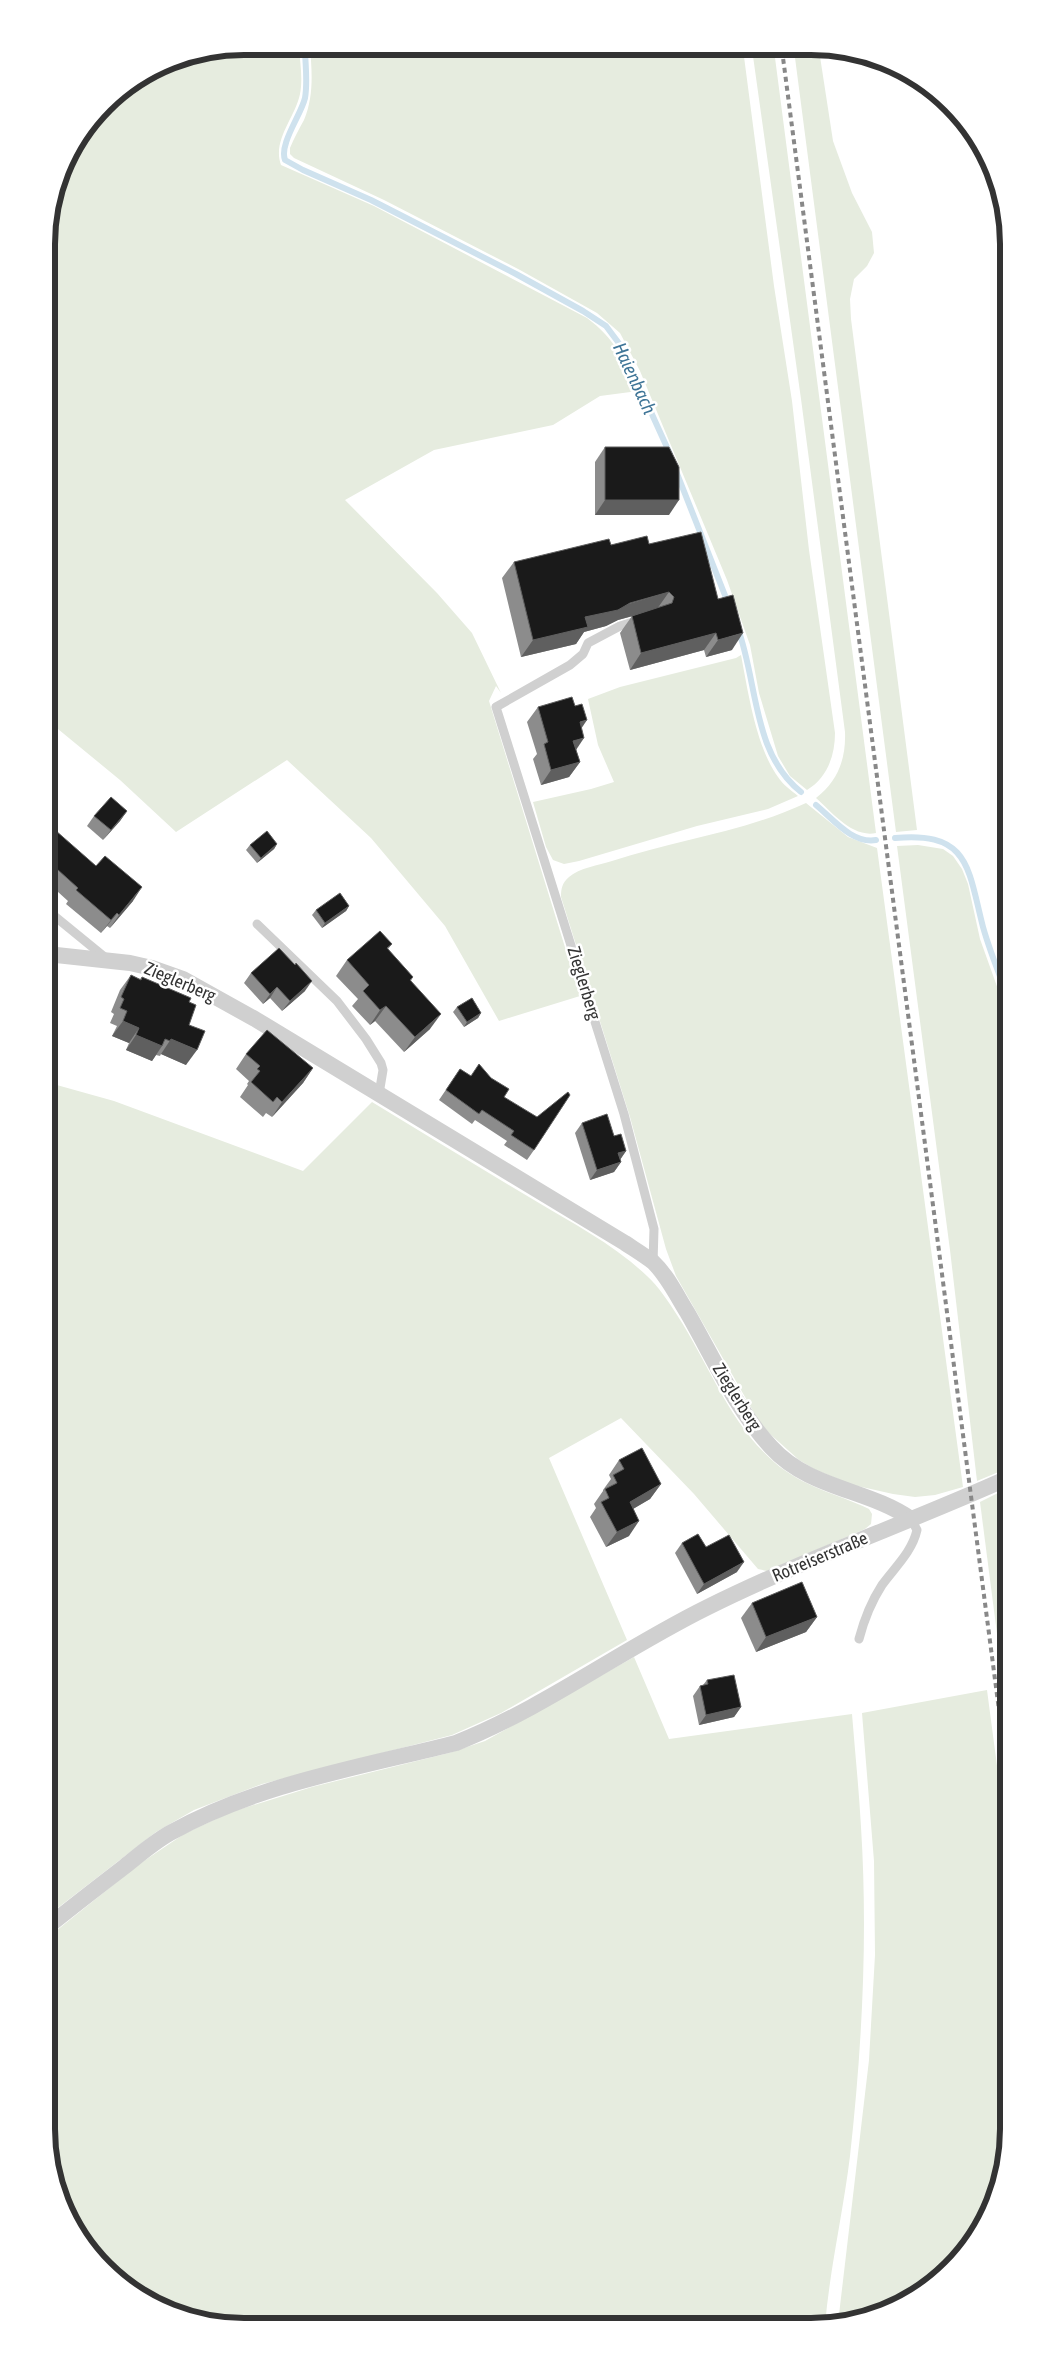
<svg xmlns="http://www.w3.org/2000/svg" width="1055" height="2373" font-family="'Asap Condensed',sans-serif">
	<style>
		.green { fill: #e6ecdf }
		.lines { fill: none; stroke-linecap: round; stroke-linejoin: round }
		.stream { stroke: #cfe2ee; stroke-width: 6 }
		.service { stroke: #d0d0d0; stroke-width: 9 }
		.minor { stroke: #d0d0d0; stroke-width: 16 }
		.rail { stroke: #888; stroke-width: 4; stroke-dasharray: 5 4; stroke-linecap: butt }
		.wall { fill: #8c8c8c }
		.shaded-wall { fill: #5f5f5f }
		.building { fill: #1a1a1a; stroke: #5f5f5f }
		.labels { text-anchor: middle; stroke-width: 5; stroke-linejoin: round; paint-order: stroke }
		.street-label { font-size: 18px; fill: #333; stroke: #fff }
		.water-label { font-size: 19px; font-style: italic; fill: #3f7597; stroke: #fff }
		.rim { fill: none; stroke: #333; stroke-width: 6 }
	</style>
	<rect width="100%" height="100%" fill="#fff"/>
	<!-- green -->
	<g class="green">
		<path d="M244,46L299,47C300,62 303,79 300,94C295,118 272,140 281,165L374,206L587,318C615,339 624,359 638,391L600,396L553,425L434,450L345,500L437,593L472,633L501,693L496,686L489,701L580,996L499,1021L445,926L371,838L287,760L176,832L120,780L47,720V231L67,157L113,96L169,61Z"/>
		<path d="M310,47L743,49L774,286L792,401L809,550L835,733C835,756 827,778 807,790L790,776L778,756L759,693L750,645L727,580L640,371L620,333L597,313L520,270L384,200L294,158L290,154V148C294,138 299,129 304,120C314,96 312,72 310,47Z"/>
		<path d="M752,49L774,50L876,833C852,838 832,812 816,798C838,781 846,759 845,732L801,399Z"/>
		<polygon points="794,50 819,50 833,141 852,193 872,232 874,253 867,266 854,279 850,299 851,319 917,830 896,832"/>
		<path d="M741,655C748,691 756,747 778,777C783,785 791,790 798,796L768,809L697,826L579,861L564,864L553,860L546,847L533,802L591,789L614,782L598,745L588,699L620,687L736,658Z"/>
		<path d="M806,803L848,837L877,848L963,1487L935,1495L915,1497L893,1494L853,1485L816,1470L799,1460L769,1433L757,1418L676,1276L666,1249L630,1117L561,897C561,889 562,883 569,877C579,868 599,865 612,861C676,840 744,832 806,803Z"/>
		<polygon points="918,845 943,849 953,856 962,869 968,884 980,939 1009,1020 1008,1468 977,1481 950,1250 897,846"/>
		<path d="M46,1082L114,1101L303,1171L372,1102C426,1135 480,1168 534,1200C572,1223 615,1245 647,1276C659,1287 668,1301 677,1315C709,1364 729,1423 774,1462C804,1488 836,1493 869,1509L872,1514L871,1524L865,1529L767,1571L758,1569L694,1494L621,1418L549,1458L627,1640L501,1713L452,1735L262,1784L194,1810L156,1832L46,1917Z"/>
		<polygon points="1008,1488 1008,1719 980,1502"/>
		<path d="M634,1657L669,1739L852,1714C855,1752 859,1790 861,1827C868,1936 862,2048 850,2156C843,2213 830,2268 825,2325L811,2327L206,2323L156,2306L113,2277L79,2239L53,2180L46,2129V1939L138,1865L184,1834L231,1812L312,1787L449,1753L485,1741Z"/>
		<polygon points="987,1690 1008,1849 1008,2142 994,2204 960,2259 921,2294 862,2320 838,2323 869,2060 875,1955 874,1861 862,1713"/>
	</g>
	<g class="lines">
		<!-- stream -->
		<g class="stream">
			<path d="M305,47C305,64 308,81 305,98C301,115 279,144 285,160L303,170L371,200L516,274L583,311L606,326L621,346L670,454"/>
			<polyline points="676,471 728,603"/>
			<path d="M738,629C758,683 752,753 801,792"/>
			<path d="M816,805C833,819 852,844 876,840"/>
			<path d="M895,838C970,831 968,869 983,927C990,952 1000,976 1009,1000"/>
		</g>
		<!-- service -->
		<g class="service">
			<polyline points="636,621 620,626 588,643 583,654 570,665 496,707 624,1114 654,1229 653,1263"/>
			<polyline points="47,910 107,959"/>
			<polyline points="257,924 337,1001 366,1039 381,1063 383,1070 379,1094"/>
			<path d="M859,1639C864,1620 871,1602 882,1585C895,1567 912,1552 917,1530L911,1519"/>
		</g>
		<!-- minor -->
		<g class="minor">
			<path d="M47,954L130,963L152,968L183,979L255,1019L625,1243C634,1249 644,1255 653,1262C667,1275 677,1296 687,1312C713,1357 735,1408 771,1447C809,1489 868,1489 911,1519"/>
			<path d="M46,1928C72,1907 98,1887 124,1867C139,1855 154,1842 170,1833C257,1784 361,1767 456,1743C544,1708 621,1650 706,1608C804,1559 908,1523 1008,1478"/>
		</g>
		<!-- rail -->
		<polyline class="rail" points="782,50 1008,1779"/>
	</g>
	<!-- wall -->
	<g class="wall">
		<polygon points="605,447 669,515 595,515 595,462"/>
		<polygon points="649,544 718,599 732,650 706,657 704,650 630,670 620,633 632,616 637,615 618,620 606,626 584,632 576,644 521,657 502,578 514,562 611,545"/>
		<polygon points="538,707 581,728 576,750 580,762 569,777 541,785 533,759 537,754 527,722"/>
		<polygon points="127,811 120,821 103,840 87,826 94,816"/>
		<polygon points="47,824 133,901 110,928 107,926 101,933 66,904 68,901 47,882"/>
		<polygon points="277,844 274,849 257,863 246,850 250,845"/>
		<polygon points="349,906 346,911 322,928 312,915 316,910"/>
		<polygon points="392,944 388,949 413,977 411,981 430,1029 404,1052 375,1021 370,1025 352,1006 358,999 336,976 347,960"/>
		<polygon points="251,973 305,991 282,1011 270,998 263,1004 244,983"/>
		<polygon points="131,975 140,979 142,977 189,1002 189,1025 186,1065 161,1054 160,1056 156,1055 152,1061 126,1050 129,1043 112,1036 117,1026 110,1023 114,1014 111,1012 120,990"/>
		<polygon points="457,1007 481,1013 478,1018 464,1027 453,1012"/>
		<polygon points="246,1054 313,1068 303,1083 272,1117 266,1113 263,1117 240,1097 248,1085 247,1084 249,1081 236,1069"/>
		<polygon points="460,1069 504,1097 534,1150 527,1160 504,1145 507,1141 475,1120 472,1124 439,1100"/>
		<polygon points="582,1123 614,1136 626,1151 620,1160 621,1162 614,1172 590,1180 575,1133"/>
		<polygon points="619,1460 661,1484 650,1499 633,1509 629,1536 606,1547 590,1517 596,1508 594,1504 603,1491 603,1490 611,1479 609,1475"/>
		<polygon points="682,1543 706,1547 737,1572 697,1594 675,1553"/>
		<polygon points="752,1603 817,1617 806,1632 756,1652 741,1618"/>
		<polygon points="707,1680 741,1707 734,1717 699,1725 693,1696 700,1686 703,1685"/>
	</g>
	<!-- shaded-wall -->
	<g class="shaded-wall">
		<polygon points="605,500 679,500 669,515 595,515"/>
		<polygon points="669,592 657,609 618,620 606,626 584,632 576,644 521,657 533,640 585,617"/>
		<polygon points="716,633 704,650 630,670 641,653"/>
		<polygon points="743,633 732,650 706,657 718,640"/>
		<polygon points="587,720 577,735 580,722"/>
		<polygon points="584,738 574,753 573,741"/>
		<polygon points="580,762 569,777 541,785 551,770"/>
		<polygon points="127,811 120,821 103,840 111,830"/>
		<polygon points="277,844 274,849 257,863 261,858"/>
		<polygon points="142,887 133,901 110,928 119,915"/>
		<polygon points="349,906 346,911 322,928 325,923"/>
		<polygon points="117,913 107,926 101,933 111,920"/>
		<polygon points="312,981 305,991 282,1011 290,1001"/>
		<polygon points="277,987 270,998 263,1004 270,994"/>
		<polygon points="386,1006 375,1021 370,1025 380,1010"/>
		<polygon points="481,1013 478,1018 464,1027 467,1022"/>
		<polygon points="441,1014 430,1029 404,1052 415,1037"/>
		<polygon points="123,1021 139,1028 129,1043 112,1036"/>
		<polygon points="136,1035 162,1046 152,1061 126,1050"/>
		<polygon points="171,1039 197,1050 186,1065 161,1054"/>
		<polygon points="313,1068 303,1083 272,1117 282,1102"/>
		<polygon points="626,1151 619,1161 618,1153"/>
		<polygon points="621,1162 614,1172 590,1180 597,1170"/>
		<polygon points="661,1484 650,1499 619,1517 630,1502"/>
		<polygon points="639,1521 629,1536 606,1547 617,1532"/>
		<polygon points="744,1562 737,1572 697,1594 704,1584"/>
		<polygon points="817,1617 806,1632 756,1652 766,1637"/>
		<polygon points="741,1707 734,1717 699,1725 706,1715"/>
	</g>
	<!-- building -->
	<g class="building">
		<polygon points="605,447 669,447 679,467 679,500 605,500"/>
		<polygon points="701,532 718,599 733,595 743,633 718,640 716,633 641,653 632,616 672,603 674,597 669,592 630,603 618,610 585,617 588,627 533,640 514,562 609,539 611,545 647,536 649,544"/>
		<polygon points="572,697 575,706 582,704 587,720 580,722 584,738 573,741 580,762 551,770 544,744 548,742 538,707"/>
		<polygon points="111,797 127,811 111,830 94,816"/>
		<polygon points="47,823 96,866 105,856 142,887 119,915 117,913 111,920 76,890 78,888 47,860"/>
		<polygon points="267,831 277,844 261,858 250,845"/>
		<polygon points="340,893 349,906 325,923 316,910"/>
		<polygon points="380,931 392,944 387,948 413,977 410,980 441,1014 415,1037 386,1006 380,1010 363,991 369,985 347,960"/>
		<polygon points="279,948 295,965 296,963 312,981 290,1001 277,987 270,994 251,973"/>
		<polygon points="131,975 141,980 142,977 191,998 189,1002 196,1005 189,1025 205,1031 197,1050 171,1039 170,1041 165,1039 162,1046 136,1035 139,1028 123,1021 127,1011 120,1008 124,999 121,997"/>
		<polygon points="472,998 481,1013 467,1022 457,1007"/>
		<polygon points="47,1003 56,1006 46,1041"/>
		<polygon points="267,1030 313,1068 282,1102 277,1097 273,1102 251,1082 260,1071 257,1069 260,1066 246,1054"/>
		<polygon points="479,1064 491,1078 509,1089 504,1097 537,1117 568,1092 570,1095 534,1150 511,1135 514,1131 482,1110 479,1114 446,1090 460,1069 471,1076"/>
		<polygon points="607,1114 614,1136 621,1134 626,1151 618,1153 621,1162 597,1170 582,1123"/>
		<polygon points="642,1448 661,1484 630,1502 639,1521 617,1532 601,1502 609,1498 605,1489 617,1483 613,1475 624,1469 619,1460"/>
		<polygon points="698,1534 706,1547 729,1535 744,1562 704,1584 682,1543"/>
		<polygon points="802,1582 817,1617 766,1637 752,1603"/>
		<polygon points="734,1675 741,1707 706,1715 700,1686 708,1684 707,1680"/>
	</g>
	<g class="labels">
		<!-- street labels -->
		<g class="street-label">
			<text transform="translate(180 982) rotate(23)" y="6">Zieglerberg</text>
			<text transform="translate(584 983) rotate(73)" y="6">Zieglerberg</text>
			<text transform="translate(737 1397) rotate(58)" y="6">Zieglerberg</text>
			<text transform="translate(820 1557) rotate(-23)" y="6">Rotreiserstraße</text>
		</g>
		<!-- water labels -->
		<g class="water-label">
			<text transform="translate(635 378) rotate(65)" y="7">Haienbach</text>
		</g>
	</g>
	<!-- crop -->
	<path d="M0 0H1055V2373H0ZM244 55H811A189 189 0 0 1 1000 244V2129A189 189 0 0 1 811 2318H244A189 189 0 0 1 55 2129V244A189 189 0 0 1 244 55Z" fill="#fff" fill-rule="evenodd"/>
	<path class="rim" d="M244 55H811A189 189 0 0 1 1000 244V2129A189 189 0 0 1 811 2318H244A189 189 0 0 1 55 2129V244A189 189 0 0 1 244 55Z"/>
</svg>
